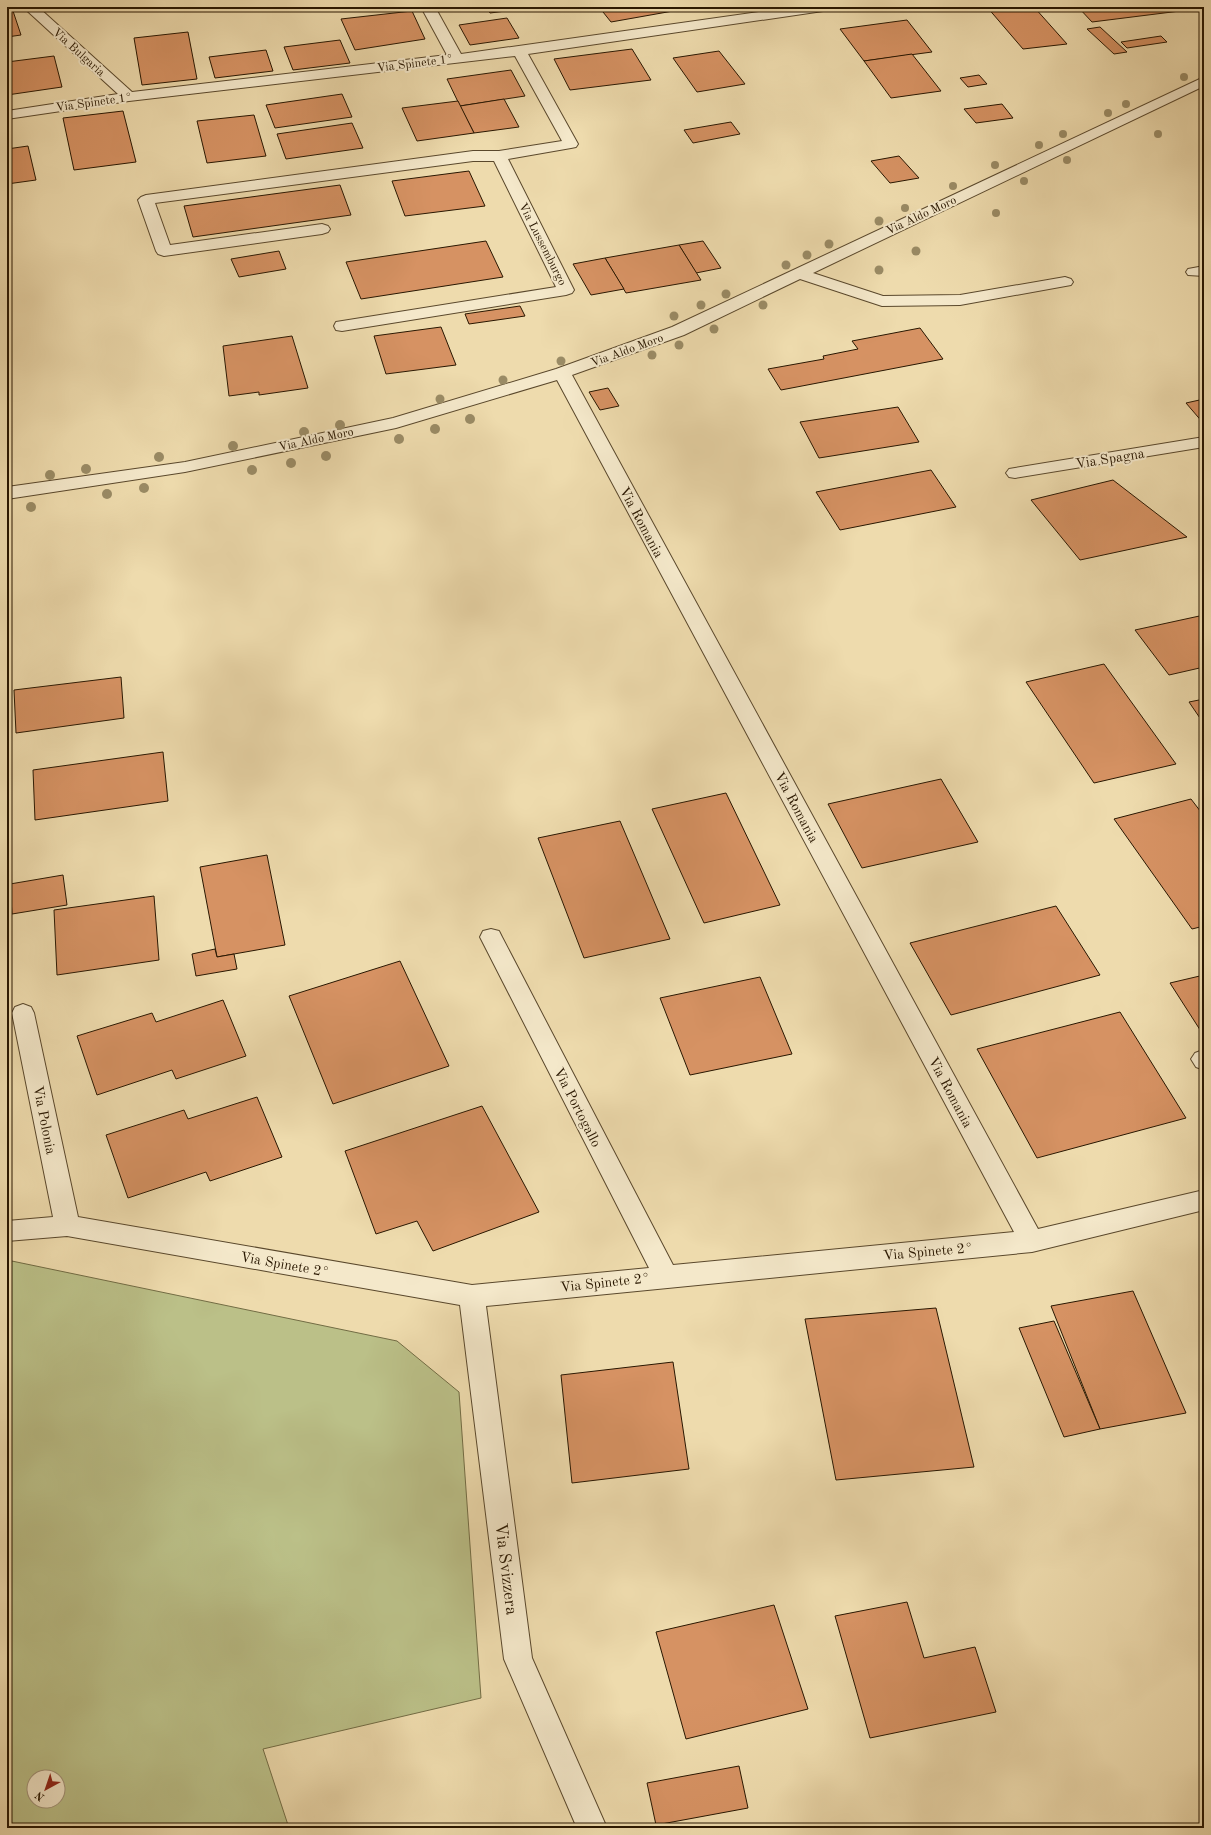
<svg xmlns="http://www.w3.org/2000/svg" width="1211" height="1835" font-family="'Old Standard TT',serif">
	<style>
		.green { fill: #bbc088; stroke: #726c44; fill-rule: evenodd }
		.building { fill: #d69263; stroke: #291701 }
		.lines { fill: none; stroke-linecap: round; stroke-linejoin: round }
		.minor-casing { stroke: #5a482c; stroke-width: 2 }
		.minor { fill: #f4e8ca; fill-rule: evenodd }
		.tree { fill: #9a8b65 }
		.labels { text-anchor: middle; stroke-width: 4; stroke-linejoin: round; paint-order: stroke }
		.far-street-label { font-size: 12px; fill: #291701; stroke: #f4e8ca }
		.street-label { font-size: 14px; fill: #291701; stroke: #f4e8ca }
		.near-street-label { font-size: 17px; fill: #291701; stroke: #f4e8ca }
	</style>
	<rect width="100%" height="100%" fill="#eedbad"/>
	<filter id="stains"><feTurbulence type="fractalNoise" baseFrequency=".005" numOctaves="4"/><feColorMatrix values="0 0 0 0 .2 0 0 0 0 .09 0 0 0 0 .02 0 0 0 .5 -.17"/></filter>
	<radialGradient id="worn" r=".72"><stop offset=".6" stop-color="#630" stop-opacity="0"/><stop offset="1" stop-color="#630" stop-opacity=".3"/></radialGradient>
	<!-- green -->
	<path class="green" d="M7,1260L397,1341L459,1392L481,1698L263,1749L289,1828H7ZM34,1777H58V1801H34Z"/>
	<!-- building -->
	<g class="building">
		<polygon points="486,7 537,7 490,13"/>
		<polygon points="599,7 670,7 673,11 611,22"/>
		<polygon points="987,7 1034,7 1067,44 1023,49"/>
		<polygon points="1078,7 1204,7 1204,8 1092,22"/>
		<polygon points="13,11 21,35 7,37 7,12"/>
		<polygon points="412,11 425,39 355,50 341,19"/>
		<polygon points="507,18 519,38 470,45 459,25"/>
		<polygon points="907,20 932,52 864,61 840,29"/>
		<polygon points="1100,27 1127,52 1114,54 1087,29"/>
		<polygon points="188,32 197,79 142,85 134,38"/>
		<polygon points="1161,36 1167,42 1127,48 1121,42"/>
		<polygon points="340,40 350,63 293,70 284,47"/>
		<polygon points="632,49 651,80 570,90 554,59"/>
		<polygon points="266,50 273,71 215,78 209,57"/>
		<polygon points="719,51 745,84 697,92 673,58"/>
		<polygon points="912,54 941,91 891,98 864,61"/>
		<polygon points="54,56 62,87 7,95 7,62"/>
		<polygon points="511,70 525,96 460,106 447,79"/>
		<polygon points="979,75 987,84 968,87 960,78"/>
		<polygon points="342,94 352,117 275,128 266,105"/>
		<polygon points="504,99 519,127 474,133 460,106"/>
		<polygon points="458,101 474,133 417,141 402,108"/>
		<polygon points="1002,104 1013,118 976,123 964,109"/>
		<polygon points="123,111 136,162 74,170 63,118"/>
		<polygon points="254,115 266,156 207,163 197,121"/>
		<polygon points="731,122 740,134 693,143 684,130"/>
		<polygon points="352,123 363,148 286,159 277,134"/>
		<polygon points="28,146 36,180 7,184 7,149"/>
		<polygon points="899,156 919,178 890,183 871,161"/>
		<polygon points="469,171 485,206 405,216 392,181"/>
		<polygon points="340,185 351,215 193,237 184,206"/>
		<polygon points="486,241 503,277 361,299 346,262"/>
		<polygon points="703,241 721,268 696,273 679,245"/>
		<polygon points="679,245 701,280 626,293 605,258"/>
		<polygon points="279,251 286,269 239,277 231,259"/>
		<polygon points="605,258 624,289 591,295 573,264"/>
		<polygon points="520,306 525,316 469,324 465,314"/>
		<polygon points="441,327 456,365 386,374 374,336"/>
		<polygon points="920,328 943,359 781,390 768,369 824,359 823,356 858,349 852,341"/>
		<polygon points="292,336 308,388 259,395 259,392 229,396 223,346"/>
		<polygon points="608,388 619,406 600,410 589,392"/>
		<polygon points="1204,399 1204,424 1186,403"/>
		<polygon points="898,407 919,442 819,458 800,422"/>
		<polygon points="931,470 956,507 840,530 816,492"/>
		<polygon points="1113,480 1187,537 1080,560 1031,500"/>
		<polygon points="1204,615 1204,667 1169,675 1135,630"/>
		<polygon points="1104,664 1176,764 1094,783 1026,682"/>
		<polygon points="121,677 124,718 16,733 14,690"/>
		<polygon points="1204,699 1204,724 1189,702"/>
		<polygon points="163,752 168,801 35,820 33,770"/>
		<polygon points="941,779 978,842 862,868 828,804"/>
		<polygon points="726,793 780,905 704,923 652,809"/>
		<polygon points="1191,799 1204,816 1204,926 1192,929 1114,819"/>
		<polygon points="620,821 670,939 584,958 538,838"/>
		<polygon points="267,855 285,945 217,957 200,867"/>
		<polygon points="63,875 67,905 12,914 10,884"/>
		<polygon points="154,896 159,960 57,975 54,910"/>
		<polygon points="1056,906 1100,975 951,1015 910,943"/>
		<polygon points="215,949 217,957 234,954 237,969 196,976 192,954"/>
		<polygon points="400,961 449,1066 333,1104 289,996"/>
		<polygon points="1204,975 1204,1036 1170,983"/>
		<polygon points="760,977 792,1054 690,1075 660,998"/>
		<polygon points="223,1000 246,1056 176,1079 172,1070 97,1095 77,1036 152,1013 156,1022"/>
		<polygon points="1120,1012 1186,1118 1037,1158 977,1049"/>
		<polygon points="257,1097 282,1157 210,1181 206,1172 128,1198 106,1135 184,1110 188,1119"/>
		<polygon points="482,1106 539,1212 433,1251 417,1221 376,1234 345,1151"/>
		<polygon points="1133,1291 1186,1413 1100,1429 1051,1306"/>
		<polygon points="936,1308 974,1467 836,1480 805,1319"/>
		<polygon points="1054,1321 1100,1429 1064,1437 1019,1328"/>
		<polygon points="673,1362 689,1469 572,1483 561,1375"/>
		<polygon points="907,1602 924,1658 975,1647 996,1712 870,1738 835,1616"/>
		<polygon points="774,1605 808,1709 686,1739 656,1632"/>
		<polygon points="739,1766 748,1808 656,1825 647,1783"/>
	</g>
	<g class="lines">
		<!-- minor casing -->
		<g class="minor-casing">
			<g id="minor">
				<polygon points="23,7 38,7 132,92 447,55 421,7 435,7 461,54 795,7 830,7 828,10 823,11 528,54 578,144 576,147 571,148 508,159 574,290 572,293 566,295 342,331 336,330 334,326 336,322 556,287 494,161 473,161 155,203 170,245 322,224 328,226 330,229 328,232 322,234 164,256 158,254 156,251 138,200 141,197 146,195 473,151 499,151 562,141 515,56 129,101 7,119 7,111 118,94"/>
				<polygon points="1204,77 1204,86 813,273 883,296 960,295 1065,277 1071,279 1073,282 1071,285 960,305 882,306 800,279 684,335 572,375 1038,1229 1204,1190 1204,1210 1032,1252 486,1306 532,1658 607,1828 577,1828 504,1659 460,1305 67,1236 7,1241 7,1221 53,1217 12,1013 15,1007 23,1004 31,1007 34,1013 78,1217 472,1285 649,1268 480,937 483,931 491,929 499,931 502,937 673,1265 1014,1232 557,380 396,428 185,472 7,499 7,487 185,462 393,418 556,369 672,327"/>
				<polygon points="1204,266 1204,276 1188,275 1186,272 1188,269"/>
				<polygon points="1204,437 1204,447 1015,478 1009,477 1006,473 1009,469 1015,468"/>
				<polygon points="1203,1050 1204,1050 1204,1070 1196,1067 1191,1059 1195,1053"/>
			</g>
		</g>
		<!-- minor -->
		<use href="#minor" class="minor"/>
	</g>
	<!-- trees -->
	<g class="tree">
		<circle cx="1184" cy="77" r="4"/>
		<circle cx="1126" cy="104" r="4"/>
		<circle cx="1108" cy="113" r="4"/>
		<circle cx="1063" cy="134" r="4"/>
		<circle cx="1158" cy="134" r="4"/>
		<circle cx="1039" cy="145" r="4"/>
		<circle cx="1067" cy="160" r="4"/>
		<circle cx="995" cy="165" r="4"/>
		<circle cx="1024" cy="181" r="4"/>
		<circle cx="953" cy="186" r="4"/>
		<circle cx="905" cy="208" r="4"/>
		<circle cx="996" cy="213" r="4"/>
		<circle cx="879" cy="221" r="4.5"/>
		<circle cx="829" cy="244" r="4.5"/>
		<circle cx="916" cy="251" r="4.5"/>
		<circle cx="807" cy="255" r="4.5"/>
		<circle cx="786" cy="265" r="4.5"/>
		<circle cx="879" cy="270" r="4.5"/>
		<circle cx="726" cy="294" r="4.5"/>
		<circle cx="701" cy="305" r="4.5"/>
		<circle cx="763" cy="305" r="4.5"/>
		<circle cx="674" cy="316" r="4.5"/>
		<circle cx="714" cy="329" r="4.5"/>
		<circle cx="679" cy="345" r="4.5"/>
		<circle cx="652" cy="355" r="4.5"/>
		<circle cx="561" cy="361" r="4.5"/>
		<circle cx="503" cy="380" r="4.5"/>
		<circle cx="440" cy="399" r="4.5"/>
		<circle cx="470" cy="419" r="5"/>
		<circle cx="340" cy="425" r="5"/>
		<circle cx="435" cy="429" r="5"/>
		<circle cx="304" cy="432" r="5"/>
		<circle cx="399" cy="439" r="5"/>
		<circle cx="233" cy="446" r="5"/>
		<circle cx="326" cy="456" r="5"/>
		<circle cx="159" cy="457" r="5"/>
		<circle cx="291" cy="463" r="5"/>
		<circle cx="86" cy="469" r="5"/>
		<circle cx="252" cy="470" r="5"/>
		<circle cx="50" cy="475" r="5"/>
		<circle cx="144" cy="488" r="5"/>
		<circle cx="107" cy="494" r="5"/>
		<circle cx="31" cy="507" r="5"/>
	</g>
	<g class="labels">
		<!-- far-street labels -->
		<g class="far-street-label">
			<text transform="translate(79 52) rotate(42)" y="4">Via Bulgaria</text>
			<text transform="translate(415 63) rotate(-7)" y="4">Via Spinete 1°</text>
			<text transform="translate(94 102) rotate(-8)" y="4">Via Spinete 1°</text>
			<text transform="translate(921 215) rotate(-25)" y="4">Via Aldo Moro</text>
			<text transform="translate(543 244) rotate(63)" y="4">Via Lussemburgo</text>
			<text transform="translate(627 350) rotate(-20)" y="4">Via Aldo Moro</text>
			<text transform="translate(316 439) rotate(-12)" y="4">Via Aldo Moro</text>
		</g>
		<!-- street labels -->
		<g class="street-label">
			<text transform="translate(1110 458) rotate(-9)" y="5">Via Spagna</text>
			<text transform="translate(642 522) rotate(62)" y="5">Via Romania</text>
			<text transform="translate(797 807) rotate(62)" y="5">Via Romania</text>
			<text transform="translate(951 1092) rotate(62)" y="5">Via Romania</text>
			<text transform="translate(578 1107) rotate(63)" y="5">Via Portogallo</text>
			<text transform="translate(45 1120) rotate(79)" y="5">Via Polonia</text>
			<text transform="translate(928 1251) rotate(-5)" y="5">Via Spinete 2°</text>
			<text transform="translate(285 1264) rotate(10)" y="5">Via Spinete 2°</text>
			<text transform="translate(605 1282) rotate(-6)" y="5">Via Spinete 2°</text>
		</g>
		<!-- near-street labels -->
		<g class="near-street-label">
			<text transform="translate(507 1569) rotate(83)" y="6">Via Svizzera</text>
		</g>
	</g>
	<!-- margin -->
	<rect width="1211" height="1835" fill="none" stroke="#eedbad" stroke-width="24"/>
	<rect x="8" y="8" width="1195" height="1819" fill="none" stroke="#291701" stroke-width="2"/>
	<rect x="12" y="12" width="1187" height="1811" fill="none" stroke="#291701"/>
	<!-- north arrow -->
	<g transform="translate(46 1789) rotate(220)"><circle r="19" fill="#f4e8ca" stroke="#a3947a"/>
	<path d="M0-3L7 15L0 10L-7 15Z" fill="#8f2418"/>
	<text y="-6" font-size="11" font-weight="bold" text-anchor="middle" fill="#291701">N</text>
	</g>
	<rect width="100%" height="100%" filter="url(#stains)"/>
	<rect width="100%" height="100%" fill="url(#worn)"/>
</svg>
